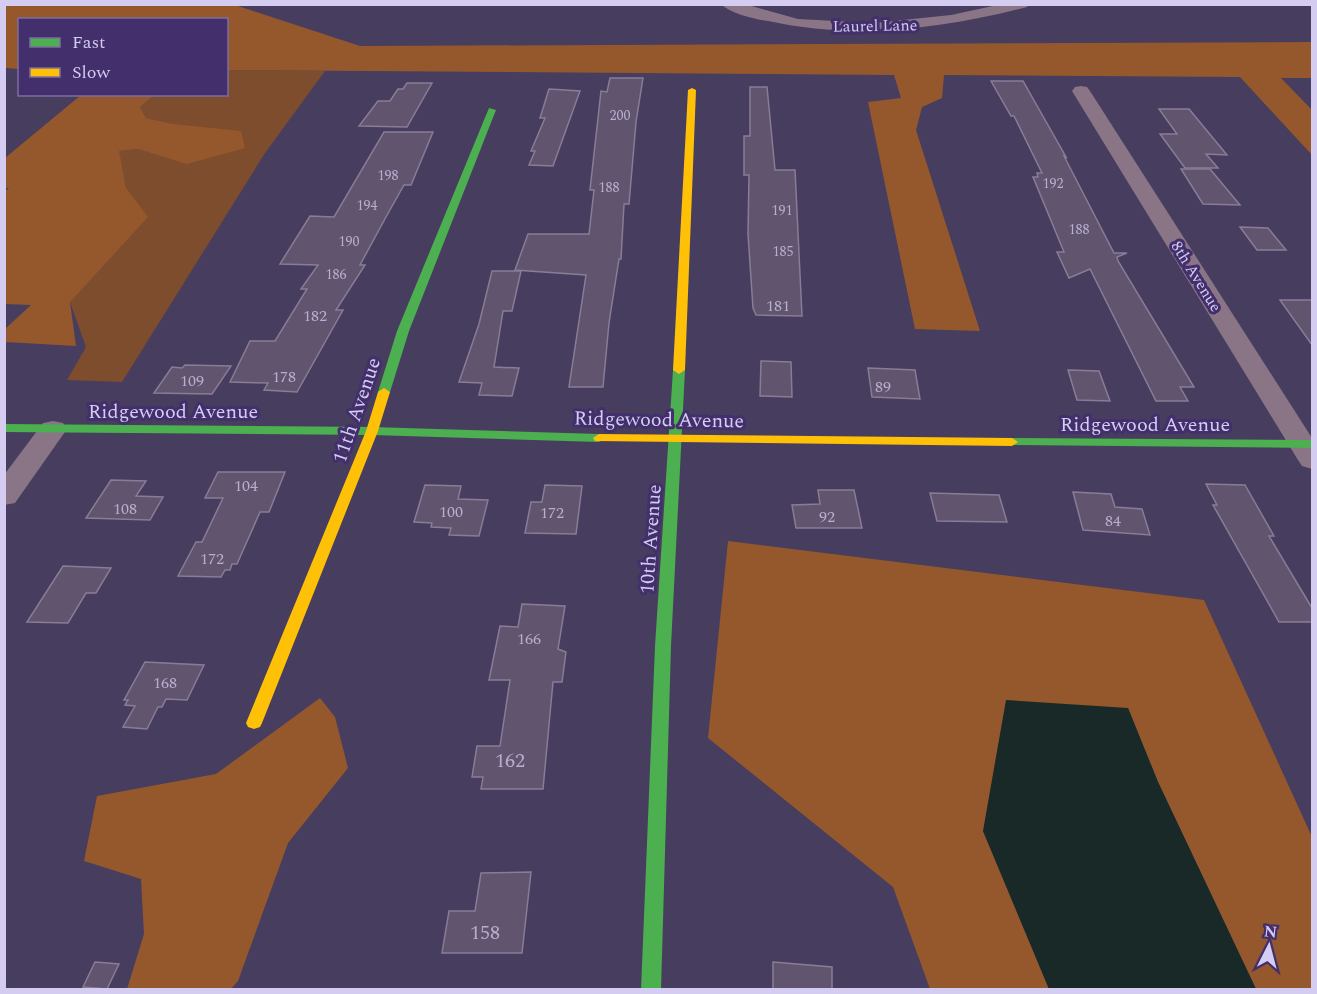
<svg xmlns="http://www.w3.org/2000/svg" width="1317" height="994" font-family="Spectral,serif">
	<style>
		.green { fill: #7e4d2e }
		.forest { fill: #95582d }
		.water { fill: #182927 }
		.building { fill: #61546e; stroke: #897c97; stroke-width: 1.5 }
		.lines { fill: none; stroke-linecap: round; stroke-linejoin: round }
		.street { fill: #897585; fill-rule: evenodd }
		.fast { fill: #4caf50; fill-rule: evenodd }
		.slow { fill: #ffc107; fill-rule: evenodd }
		.labels { text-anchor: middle; stroke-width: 6; stroke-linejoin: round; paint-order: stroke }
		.far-number-label { font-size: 14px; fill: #b7aed0 }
		.far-street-label { font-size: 16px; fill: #d4ccf1; stroke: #422f6c }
		.number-label { font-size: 16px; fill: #b7aed0 }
		.street-label { font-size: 20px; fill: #d4ccf1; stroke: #422f6c }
		.near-number-label { font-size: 20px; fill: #b7aed0 }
	</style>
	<rect width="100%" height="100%" fill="#473d5e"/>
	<!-- green -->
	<polygon class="green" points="227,70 325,71 265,153 122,382 67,380 86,347 70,302 126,188 118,151 138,149 187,163 172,124 146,118 140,107 154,95 226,94"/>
	<!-- forest -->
	<g class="forest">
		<polygon points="5,4 235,5 360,46 1312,42 1312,78 1281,78 1312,110 1312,155 1240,77 944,75 942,98 922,107 916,130 980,331 915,329 868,102 901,98 894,75 227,70 226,20 20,20 19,69 5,68"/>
		<polygon points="81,95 154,95 140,107 146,118 173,124 241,131 245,148 187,164 138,149 119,151 126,188 148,217 70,302 76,346 5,342 5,329 31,305 5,304 4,192 9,188 5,188 5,158"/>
		<polygon points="728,541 1204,600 1312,837 1312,989 1256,989 1158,782 1128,708 983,831 1049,989 930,989 893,887 708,738"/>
		<polygon points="320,698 335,717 348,768 288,843 238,981 231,989 127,989 144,934 141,879 84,861 97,796 216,774"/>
	</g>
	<!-- water -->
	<polygon class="water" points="1006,700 1128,708 1158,782 1256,989 1049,989 983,831"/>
	<!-- building -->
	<g class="building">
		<polygon points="610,78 643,78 636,122 629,204 624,204 621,259 619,259 609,323 603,387 569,387 586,275 515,270 528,234 589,234 594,190 590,190 601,91 607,92"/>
		<polygon points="991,81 1023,81 1066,157 1064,156 1114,253 1127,253 1117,257 1118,261 1194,387 1180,387 1188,401 1156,401 1090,269 1069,278 1057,252 1064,252 1033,177 1038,177 1037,173 1042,173 1014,116 1011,116"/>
		<polygon points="407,83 432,83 407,127 359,126 378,101 390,101 398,89 403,89"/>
		<polygon points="750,87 767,87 775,170 795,170 802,316 756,315 753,308 748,234 749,175 744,175 744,136 750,136"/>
		<polygon points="549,89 580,91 553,166 529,165 535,151 531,151 545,118 540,118"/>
		<polygon points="1159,109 1189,109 1227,155 1206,154 1218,168 1185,168 1160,134 1177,134"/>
		<polygon points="384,132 433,132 411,185 404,185 386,217 360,265 365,265 336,310 343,310 297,392 264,390 268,383 230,382 250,341 275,341 307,289 301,289 318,265 280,264 310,216 334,217"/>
		<polygon points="1181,169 1210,169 1240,205 1203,204"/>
		<polygon points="1240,227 1268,228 1286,250 1257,250"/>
		<polygon points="492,271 521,271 512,311 503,311 494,367 519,368 512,396 479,395 482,383 459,382 479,324"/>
		<polygon points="1280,300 1312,300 1312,345"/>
		<polygon points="761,361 791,362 792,397 760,396"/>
		<polygon points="185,365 231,366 212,394 154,393 172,367 182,368"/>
		<polygon points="868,368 915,370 920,399 872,397"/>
		<polygon points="1068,370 1099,371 1110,401 1077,400"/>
		<polygon points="218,472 285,472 269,512 260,512 237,564 232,564 230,570 225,570 221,577 178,576 196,542 202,542 223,498 205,498"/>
		<polygon points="111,480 146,481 136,496 163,497 150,520 86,518"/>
		<polygon points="1206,484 1245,485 1274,536 1269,536 1312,608 1312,622 1279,622 1213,505 1217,505"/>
		<polygon points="425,485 461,486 458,499 488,500 479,536 449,535 451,528 431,527 432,523 414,522"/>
		<polygon points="545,485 582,486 576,534 525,533 531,502 542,502"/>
		<polygon points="818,490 854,490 862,528 796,528 792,505 820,504"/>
		<polygon points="1073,492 1111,494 1115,507 1142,509 1150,535 1083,530"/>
		<polygon points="930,493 999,495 1007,522 937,521"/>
		<polygon points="63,566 111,568 96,593 86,593 68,623 27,622"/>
		<polygon points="522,604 565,606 558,649 566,652 562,682 553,682 543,789 481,789 483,777 472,777 477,746 500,746 510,680 489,680 500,626 518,627"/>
		<polygon points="145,662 204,665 187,700 166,699 162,707 158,707 147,729 123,727 135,706 125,705 128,700 124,700"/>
		<polygon points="531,872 522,953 442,953 449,911 475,911 481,873"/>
		<polygon points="95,962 119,964 107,989 83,987"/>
		<polygon points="773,962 832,967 832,990 773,990"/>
	</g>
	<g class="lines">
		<!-- street -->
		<g class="street">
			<path d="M721,4H744L798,19L874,23L951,15L1002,4H1029L1027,7C941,29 856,40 768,21C754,19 731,14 721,4Z"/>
			<polygon points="1081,86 1087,87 1090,91 1312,438 1312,469 1302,466 1298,460 1072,91 1075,87"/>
			<polygon points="53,421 63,423 67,429 15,503 4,505 4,475 43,423"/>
		</g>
		<!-- fast -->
		<g class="fast">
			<polygon points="489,108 496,110 409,331 390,392 388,395 380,395 378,392 397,331"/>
			<polygon points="679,366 685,370 671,646 661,990 641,990 655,646 673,370"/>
			<polygon points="4,424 372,427 599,434 605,438 599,442 372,435 4,432"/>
			<polygon points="1012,438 1312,440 1312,448 1007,445 1006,442"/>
		</g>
		<!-- slow -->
		<g class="slow">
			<polygon points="692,88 696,90 685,370 679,374 673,370 688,90"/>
			<polygon points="384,388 390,392 378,431 262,723 260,727 254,729 248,727 246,723 366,431 378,392"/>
			<polygon points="599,434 1012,438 1018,442 1012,446 595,441 593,438"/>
		</g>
	</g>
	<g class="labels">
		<!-- far-number labels -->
		<g class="far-number-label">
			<text x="620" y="120">200</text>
			<text x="388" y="180">198</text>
			<text x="1053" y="188">192</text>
			<text x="609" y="192">188</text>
			<text x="367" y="210">194</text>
			<text x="782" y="215">191</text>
			<text x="1079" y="234">188</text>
			<text x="349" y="246">190</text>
			<text x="783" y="256">185</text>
			<text x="336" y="279">186</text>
		</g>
		<!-- far-street labels -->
		<g class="far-street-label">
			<text transform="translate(875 25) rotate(-1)" y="6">Laurel Lane</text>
			<text transform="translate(1197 276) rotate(58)" y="6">8th Avenue</text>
		</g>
		<!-- number labels -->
		<g class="number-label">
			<text x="778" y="311">181</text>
			<text x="315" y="321">182</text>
			<text x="284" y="382">178</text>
			<text x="192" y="386">109</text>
			<text x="883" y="392">89</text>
			<text x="246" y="491">104</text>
			<text x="125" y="514">108</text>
			<text x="451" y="517">100</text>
			<text x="552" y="518">172</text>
			<text x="827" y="522">92</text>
			<text x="1113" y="526">84</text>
			<text x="212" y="564">172</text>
			<text x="529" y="644">166</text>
			<text x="165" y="688">168</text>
		</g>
		<!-- street labels -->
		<g class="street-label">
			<text transform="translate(356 410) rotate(-71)" y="7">11th Avenue</text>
			<text x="173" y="418">Ridgewood Avenue</text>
			<text transform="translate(659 419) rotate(1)" y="7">Ridgewood Avenue</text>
			<text x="1145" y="431">Ridgewood Avenue</text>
			<text transform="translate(650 539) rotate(-86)" y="7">10th Avenue</text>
		</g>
		<!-- near-number labels -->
		<g class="near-number-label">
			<text x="510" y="767">162</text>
			<text x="485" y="939">158</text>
		</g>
	</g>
	<!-- border -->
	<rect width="1317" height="994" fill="none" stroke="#d4ccf1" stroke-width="12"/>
	<!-- legend -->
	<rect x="18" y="18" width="210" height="78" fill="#422f6c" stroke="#7c6ea1" stroke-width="1.5"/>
	<rect x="30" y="38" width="30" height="9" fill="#4caf50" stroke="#7c6ea1" stroke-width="1.5"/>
	<text x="72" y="48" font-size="18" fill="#d4ccf1">Fast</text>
	<rect x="30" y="68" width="30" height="9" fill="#ffc107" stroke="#7c6ea1" stroke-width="1.5"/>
	<text x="72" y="78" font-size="18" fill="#d4ccf1">Slow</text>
	<!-- north arrow -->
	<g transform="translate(1269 946) rotate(6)" stroke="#422f6c" stroke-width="4.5" paint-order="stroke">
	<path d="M0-4.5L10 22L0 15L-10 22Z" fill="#d4ccf1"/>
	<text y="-9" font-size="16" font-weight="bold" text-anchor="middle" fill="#d4ccf1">N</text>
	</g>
</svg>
